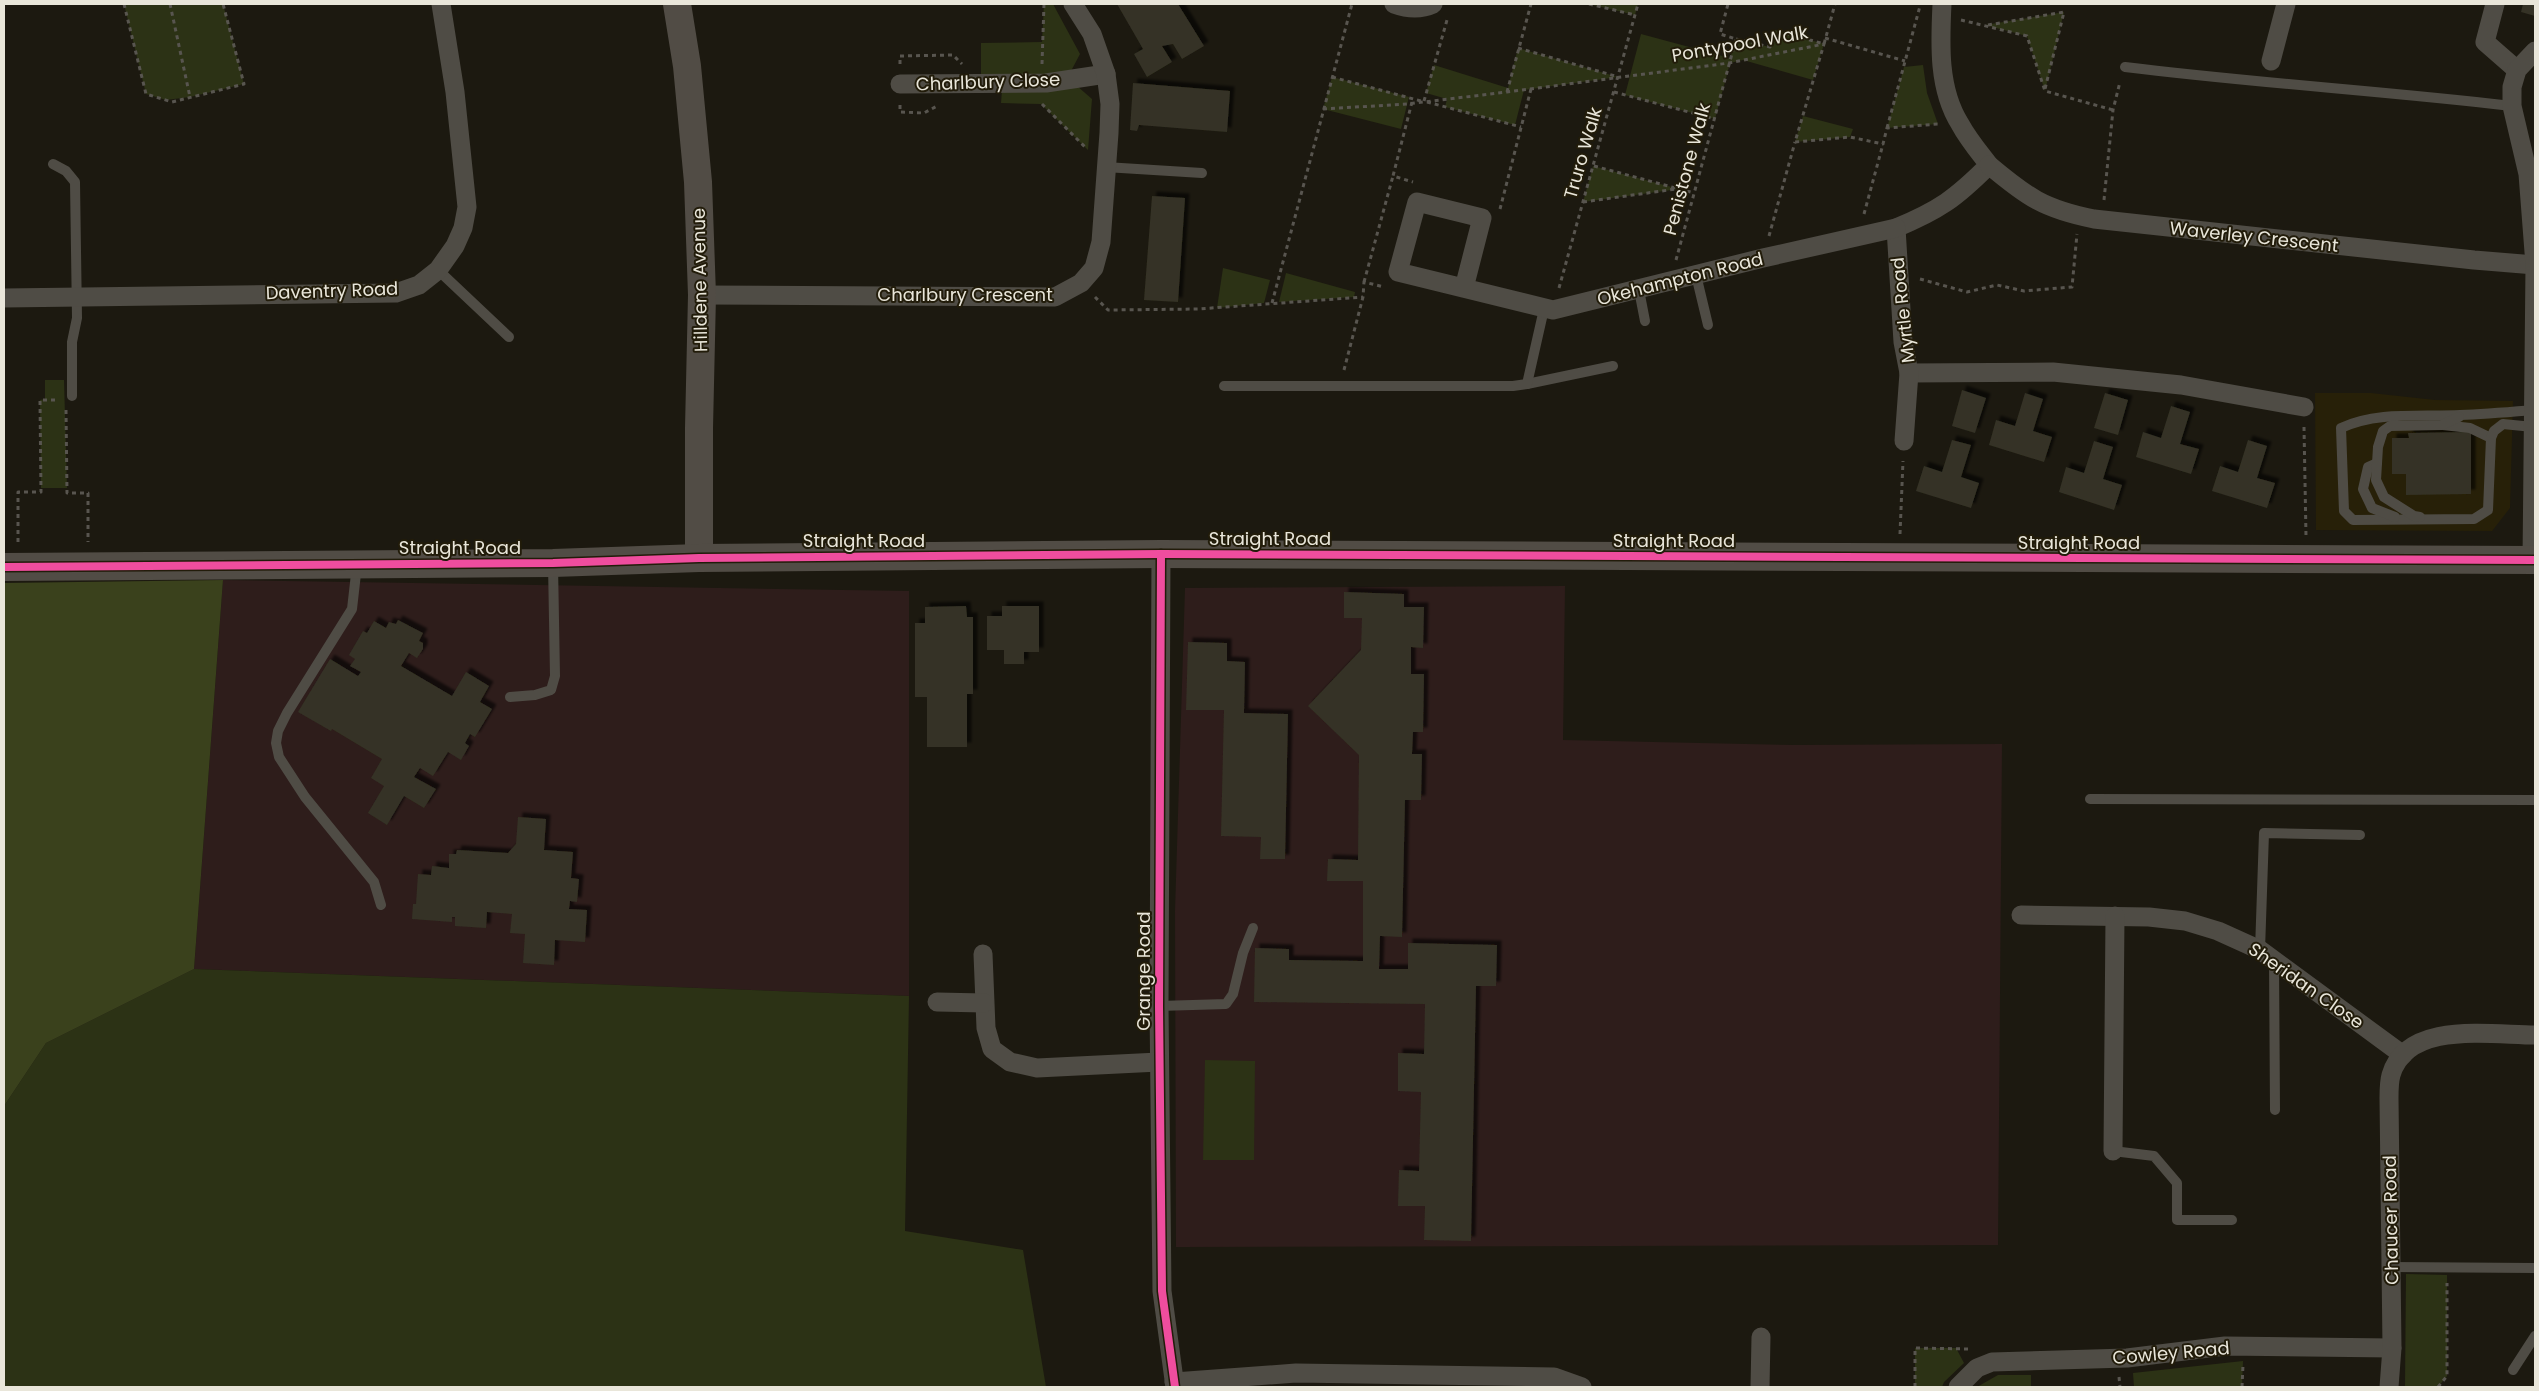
<svg xmlns="http://www.w3.org/2000/svg" width="2539" height="1391" font-family="Poppins,sans-serif">
	<style>
		.built { fill: #272008 }
		.education { fill: #2e1d1b }
		.green { fill: #2c3215 }
		.forest { fill: #3a411c }
		.building { fill: #343225; filter: url(#shadow) }
		.lines { fill: none; stroke-linecap: round; stroke-linejoin: round }
		.path { stroke: #58554f; stroke-width: 3; stroke-dasharray: 4 4; stroke-linecap: butt }
		.lane { stroke: #4f4c45; stroke-width: 10 }
		.street { stroke: #4f4c45; stroke-width: 19 }
		.secondary { stroke: #514c45; stroke-width: 28 }
		.cycleway-casing { stroke: #221c0a; stroke-width: 11 }
		.cycleway { stroke: #ef4d9e; stroke-width: 8 }
		.labels { text-anchor: middle; stroke-width: 4; stroke-linejoin: round; paint-order: stroke }
		.street-label { font-size: 18px; fill: #e9e6da; stroke: #221c0a }
	</style>
	<defs>
		<filter id="shadow"><feDropShadow dx="4.5" dy="-4.5" stdDeviation="1" flood-color="#0009"/></filter>
	</defs>
	<rect width="100%" height="100%" fill="#1c1910"/>
	<!-- built -->
	<polygon class="built" points="2315,393 2371,393 2435,400 2513,401 2510,508 2492,531 2316,530"/>
	<!-- education -->
	<g class="education">
		<polygon points="223,580 909,591 909,996 194,969"/>
		<polygon points="1565,586 1563,740 1795,745 2002,744 1998,1245 1176,1247 1175,911 1185,588"/>
	</g>
	<!-- green -->
	<g class="green">
		<polygon points="124,4 223,4 244,84 190,97 166,100 146,94"/>
		<polygon points="1044,4 1053,4 1080,54 1071,71 1035,76 981,77 981,43 1042,42"/>
		<polygon points="1589,4 1638,4 1635,15"/>
		<polygon points="2064,12 2045,91 2027,36 1985,25"/>
		<polygon points="1775,30 1824,44 1813,80 1743,60 1730,63 1715,119 1625,95 1641,34 1730,58 1736,39 1770,47"/>
		<polygon points="1518,48 1618,77 1524,90 1515,125 1445,107 1447,99 1426,93 1434,65 1508,88"/>
		<polygon points="1923,65 1927,93 1938,124 1887,128 1904,67"/>
		<polygon points="1332,77 1409,97 1401,129 1323,109"/>
		<polygon points="1077,86 1092,99 1088,150 1041,104 1001,103 1002,90"/>
		<polygon points="1803,116 1853,129 1850,137 1795,142"/>
		<polygon points="1593,166 1679,189 1583,202"/>
		<polygon points="1223,268 1270,280 1264,303 1217,308"/>
		<polygon points="1286,273 1355,292 1354,297 1279,302"/>
		<polygon points="45,380 64,380 67,488 41,488 40,400 45,399"/>
		<polygon points="194,969 909,996 905,1231 1023,1250 1046,1387 4,1387 4,1106 46,1043"/>
		<polygon points="1205,1060 1255,1061 1254,1160 1203,1160"/>
		<polygon points="2406,1274 2447,1275 2447,1376 2438,1387 2405,1387"/>
		<polygon points="1915,1348 1956,1348 1964,1363 1944,1382 1942,1387 1915,1387"/>
		<polygon points="2243,1361 2242,1387 2134,1387 2133,1373"/>
		<polygon points="1998,1375 2031,1375 2031,1387 1977,1387"/>
	</g>
	<!-- forest -->
	<polygon class="forest" points="223,580 194,969 46,1043 4,1106 4,583"/>
	<!-- building -->
	<g class="building">
		<polygon points="1117,4 1178,4 1204,46 1182,59 1173,44 1162,46 1172,62 1147,77 1134,54 1143,49"/>
		<polygon points="2523,4 2535,4 2535,16 2521,12"/>
		<polygon points="1133,83 1230,91 1227,132 1139,125 1137,131 1130,130"/>
		<polygon points="1152,196 1185,198 1178,302 1144,300"/>
		<polygon points="1962,390 1986,398 1975,433 1952,426"/>
		<polygon points="2025,393 2043,399 2033,431 2052,437 2044,462 1989,445 1996,420 2015,426"/>
		<polygon points="2105,393 2128,400 2118,435 2094,428"/>
		<polygon points="2171,406 2190,412 2180,444 2199,449 2191,474 2136,457 2143,432 2161,438"/>
		<polygon points="2471,432 2471,494 2406,495 2406,474 2392,474 2392,438 2409,438 2408,433"/>
		<polygon points="1952,440 1971,445 1961,477 1979,483 1971,508 1916,491 1924,466 1942,472"/>
		<polygon points="2248,440 2267,446 2257,478 2275,483 2267,508 2212,491 2220,466 2238,472"/>
		<polygon points="2094,441 2113,447 2103,479 2122,485 2114,510 2059,492 2066,467 2084,473"/>
		<polygon points="1344,592 1404,594 1404,607 1424,607 1423,648 1411,647 1411,674 1424,674 1423,732 1413,732 1412,754 1422,754 1421,800 1405,800 1402,937 1380,936 1379,969 1408,969 1408,943 1497,945 1496,986 1476,986 1471,1241 1424,1240 1425,1206 1398,1206 1399,1170 1419,1171 1421,1092 1398,1091 1398,1053 1424,1054 1425,1004 1254,1002 1255,948 1289,949 1289,960 1363,961 1363,881 1327,881 1328,859 1358,860 1359,755 1308,706 1361,650 1362,618 1344,618"/>
		<polygon points="966,606 967,617 973,617 973,694 967,694 967,747 927,747 927,697 915,697 915,623 925,623 925,607"/>
		<polygon points="1002,606 1039,606 1039,652 1024,652 1024,664 1004,664 1004,650 987,650 987,616 1002,616"/>
		<polygon points="398,620 423,633 419,641 423,643 423,649 417,658 409,653 401,666 452,696 466,672 489,686 480,702 492,709 475,737 470,734 465,743 469,746 461,760 448,752 433,776 420,768 414,777 436,789 424,808 404,796 387,825 368,813 384,786 371,778 382,759 332,729 331,731 298,712 330,659 358,676 361,672 350,666 355,659 349,655 363,631 367,633 374,621 386,628 389,622 396,624"/>
		<polygon points="1188,642 1227,643 1227,661 1245,662 1244,713 1288,714 1285,859 1260,859 1261,837 1221,836 1224,710 1186,710"/>
		<polygon points="518,817 546,819 544,850 573,852 571,878 579,879 577,902 570,901 569,909 587,910 585,942 555,940 554,965 523,963 525,934 510,933 512,914 487,912 486,928 455,926 455,917 452,917 452,922 412,919 413,904 416,904 418,874 431,875 432,866 449,868 449,854 456,854 457,850 508,853 516,844"/>
	</g>
	<g class="lines">
		<!-- path -->
		<g class="path">
			<polyline points="124,4 146,94 172,102 244,84 223,4"/>
			<polyline points="170,4 190,97"/>
			<polyline points="1589,4 1635,15"/>
			<polyline points="1961,20 2027,36 2045,91 2113,110"/>
			<polyline points="1988,25 2064,12 2045,89"/>
			<polyline points="1825,38 1905,61"/>
			<polyline points="1736,39 1770,47 1775,30 1824,44 1835,4"/>
			<polyline points="1518,48 1615,76"/>
			<polyline points="900,64 900,56 953,55 962,64"/>
			<polyline points="1042,64 1044,4"/>
			<polyline points="1332,77 1421,101"/>
			<polyline points="1507,92 1531,4"/>
			<polyline points="1614,92 1715,119"/>
			<polyline points="1424,101 1447,20"/>
			<polyline points="1412,102 1393,176 1413,182"/>
			<polyline points="1427,102 1521,127"/>
			<polyline points="1042,104 1087,149"/>
			<polyline points="900,105 900,112 924,113 939,105"/>
			<polyline points="1323,109 1407,104 1507,92 1729,63 1824,44 1795,142 1850,137 1883,144 1887,128 1938,124"/>
			<polyline points="1887,128 1920,6"/>
			<polyline points="1594,166 1694,193"/>
			<polyline points="2104,200 2113,110 2120,82"/>
			<polyline points="1583,202 1676,189"/>
			<polyline points="1500,209 1531,89"/>
			<polyline points="1864,214 1883,144"/>
			<polyline points="1769,236 1795,142"/>
			<polyline points="1676,260 1736,39 1720,34 1728,4"/>
			<polyline points="1920,279 1967,292 1997,285 2024,291 2072,287 2077,234"/>
			<polyline points="1364,282 1393,176"/>
			<polyline points="1559,288 1638,4"/>
			<polyline points="1095,297 1108,310 1198,309 1363,297"/>
			<polyline points="1272,303 1352,4"/>
			<polyline points="1344,370 1363,297 1364,282 1384,287"/>
			<polyline points="66,410 67,493 88,493 88,542"/>
			<polyline points="2304,427 2306,536"/>
			<polyline points="1900,534 1903,461"/>
			<polyline points="18,542 18,492 41,492 40,400 57,400"/>
			<polyline points="2119,1377 2120,1387"/>
			<polyline points="1915,1387 1915,1348 1968,1349"/>
			<polyline points="2242,1387 2243,1365"/>
			<polyline points="2438,1387 2447,1376 2447,1283"/>
		</g>
		<!-- lane -->
		<g class="lane">
			<path d="M2125,67C2254,83 2383,91 2512,106"/>
			<polyline points="53,164 66,171 75,182 77,318 72,342 72,396"/>
			<polyline points="1105,167 1202,173"/>
			<polyline points="438,270 509,337"/>
			<polyline points="1696,275 1708,325"/>
			<polyline points="1639,290 1645,321"/>
			<polyline points="1527,384 1613,366"/>
			<polyline points="1224,386 1513,386 1527,384 1544,309"/>
			<polyline points="2443,425 2470,428 2491,438"/>
			<path d="M2533,427L2503,424L2494,431L2491,438L2488,510L2474,519L2353,520L2344,511L2341,428C2377,411 2421,417 2460,415C2485,414 2509,412 2534,410"/>
			<polyline points="2377,463 2368,467 2363,489 2372,508 2395,517"/>
			<polyline points="2420,517 2414,516 2384,497 2376,480 2378,447 2383,431 2390,426 2442,425 2459,417"/>
			<polyline points="357,565 352,609 287,713 278,731 276,743 279,757 305,797 374,882 381,905"/>
			<polyline points="510,697 535,695 551,690 555,676 553,564"/>
			<polyline points="2090,799 2535,800"/>
			<polyline points="2260,950 2264,833 2360,835"/>
			<polyline points="2274,961 2275,1110"/>
			<polyline points="1159,1006 1226,1004 1233,994 1243,953 1253,928"/>
			<polyline points="2113,1151 2154,1156 2177,1183 2177,1220 2232,1220"/>
			<polyline points="2391,1267 2535,1268"/>
			<polyline points="2513,1370 2535,1336"/>
		</g>
		<!-- street -->
		<g class="street">
			<path d="M1394,4C1408,9 1420,10 1433,4"/>
			<path d="M1942,4C1940,44 1938,89 1960,124C1968,139 1979,152 1989,165C1955,199 1939,210 1896,228L1903,342L1909,373L2053,372L2181,385L2304,407"/>
			<polyline points="2495,4 2485,42 2517,70"/>
			<polyline points="2271,61 2286,4"/>
			<polyline points="900,84 1046,83 1106,74"/>
			<path d="M1989,165C2027,197 2044,209 2094,219L2474,260L2535,265"/>
			<polyline points="1464,288 1482,218 1417,202 1398,272 1553,310 1763,258 1896,228"/>
			<polyline points="702,295 1055,297 1081,283 1094,268 1101,242 1109,133 1110,104 1106,74 1092,34 1073,4"/>
			<polyline points="4,298 396,293 419,285 438,270 455,246 463,228 467,207 455,92 441,4"/>
			<polyline points="1904,441 1909,373"/>
			<polyline points="1161,554 1159,1006 1162,1291 1175,1387"/>
			<polyline points="2532,560 2535,265 2528,174 2512,106 2512,87 2517,70 2535,51"/>
			<polyline points="2021,915 2149,917 2185,921 2218,931 2260,950 2403,1055"/>
			<polyline points="983,954 986,1028 992,1049 1010,1062 1037,1068 1159,1062"/>
			<polyline points="937,1002 984,1003"/>
			<polyline points="2113,1151 2115,916"/>
			<polyline points="1174,1382 1296,1373 1554,1377 1582,1387"/>
			<polyline points="1760,1387 1761,1337"/>
			<polyline points="1958,1387 1977,1368 1992,1362 2127,1358 2225,1346 2392,1348"/>
			<path d="M2389,1387L2392,1348L2389,1098C2389,1091 2389,1082 2391,1075C2407,1020 2491,1035 2535,1035"/>
		</g>
		<!-- secondary -->
		<g class="secondary">
			<polyline points="677,4 687,66 698,182 702,295 699,428 699,558"/>
			<polyline points="4,567 553,563 699,558 1161,554 2535,560"/>
		</g>
		<!-- cycleway casing -->
		<g class="cycleway-casing">
			<g id="cycleway">
				<polyline points="1161,554 1159,1006 1162,1291 1175,1387"/>
				<polyline points="4,567 553,563 699,558 1161,554 2535,560"/>
			</g>
		</g>
		<!-- cycleway -->
		<use href="#cycleway" class="cycleway"/>
	</g>
	<g class="labels">
		<!-- street labels -->
		<g class="street-label">
			<text transform="translate(1740 44) rotate(-10)" y="6">Pontypool Walk</text>
			<text transform="translate(988 82) rotate(-2)" y="6">Charlbury Close</text>
			<text transform="translate(1583 153) rotate(-74)" y="6">Truro Walk</text>
			<text transform="translate(1687 169) rotate(-75)" y="6">Penistone Walk</text>
			<text transform="translate(2254 237) rotate(6)" y="6">Waverley Crescent</text>
			<text transform="translate(1680 279) rotate(-14)" y="6">Okehampton Road</text>
			<text transform="translate(700 280) rotate(-91)" y="6">Hilldene Avenue</text>
			<text transform="translate(332 291) rotate(-2)" y="6">Daventry Road</text>
			<text x="965" y="301">Charlbury Crescent</text>
			<text transform="translate(1903 310) rotate(-96)" y="6">Myrtle Road</text>
			<text x="1270" y="545">Straight Road</text>
			<text x="864" y="547">Straight Road</text>
			<text x="1674" y="547">Straight Road</text>
			<text x="2079" y="549">Straight Road</text>
			<text x="460" y="554">Straight Road</text>
			<text transform="translate(1144 971) rotate(-90)" y="6">Grange Road</text>
			<text transform="translate(2306 986) rotate(35)" y="6">Sheridan Close</text>
			<text transform="translate(2391 1220) rotate(-91)" y="6">Chaucer Road</text>
			<text transform="translate(2171 1353) rotate(-5)" y="6">Cowley Road</text>
		</g>
	</g>
	<!-- border -->
	<rect width="2539" height="1391" fill="none" stroke="#e9e6da" stroke-width="10"/>
</svg>
